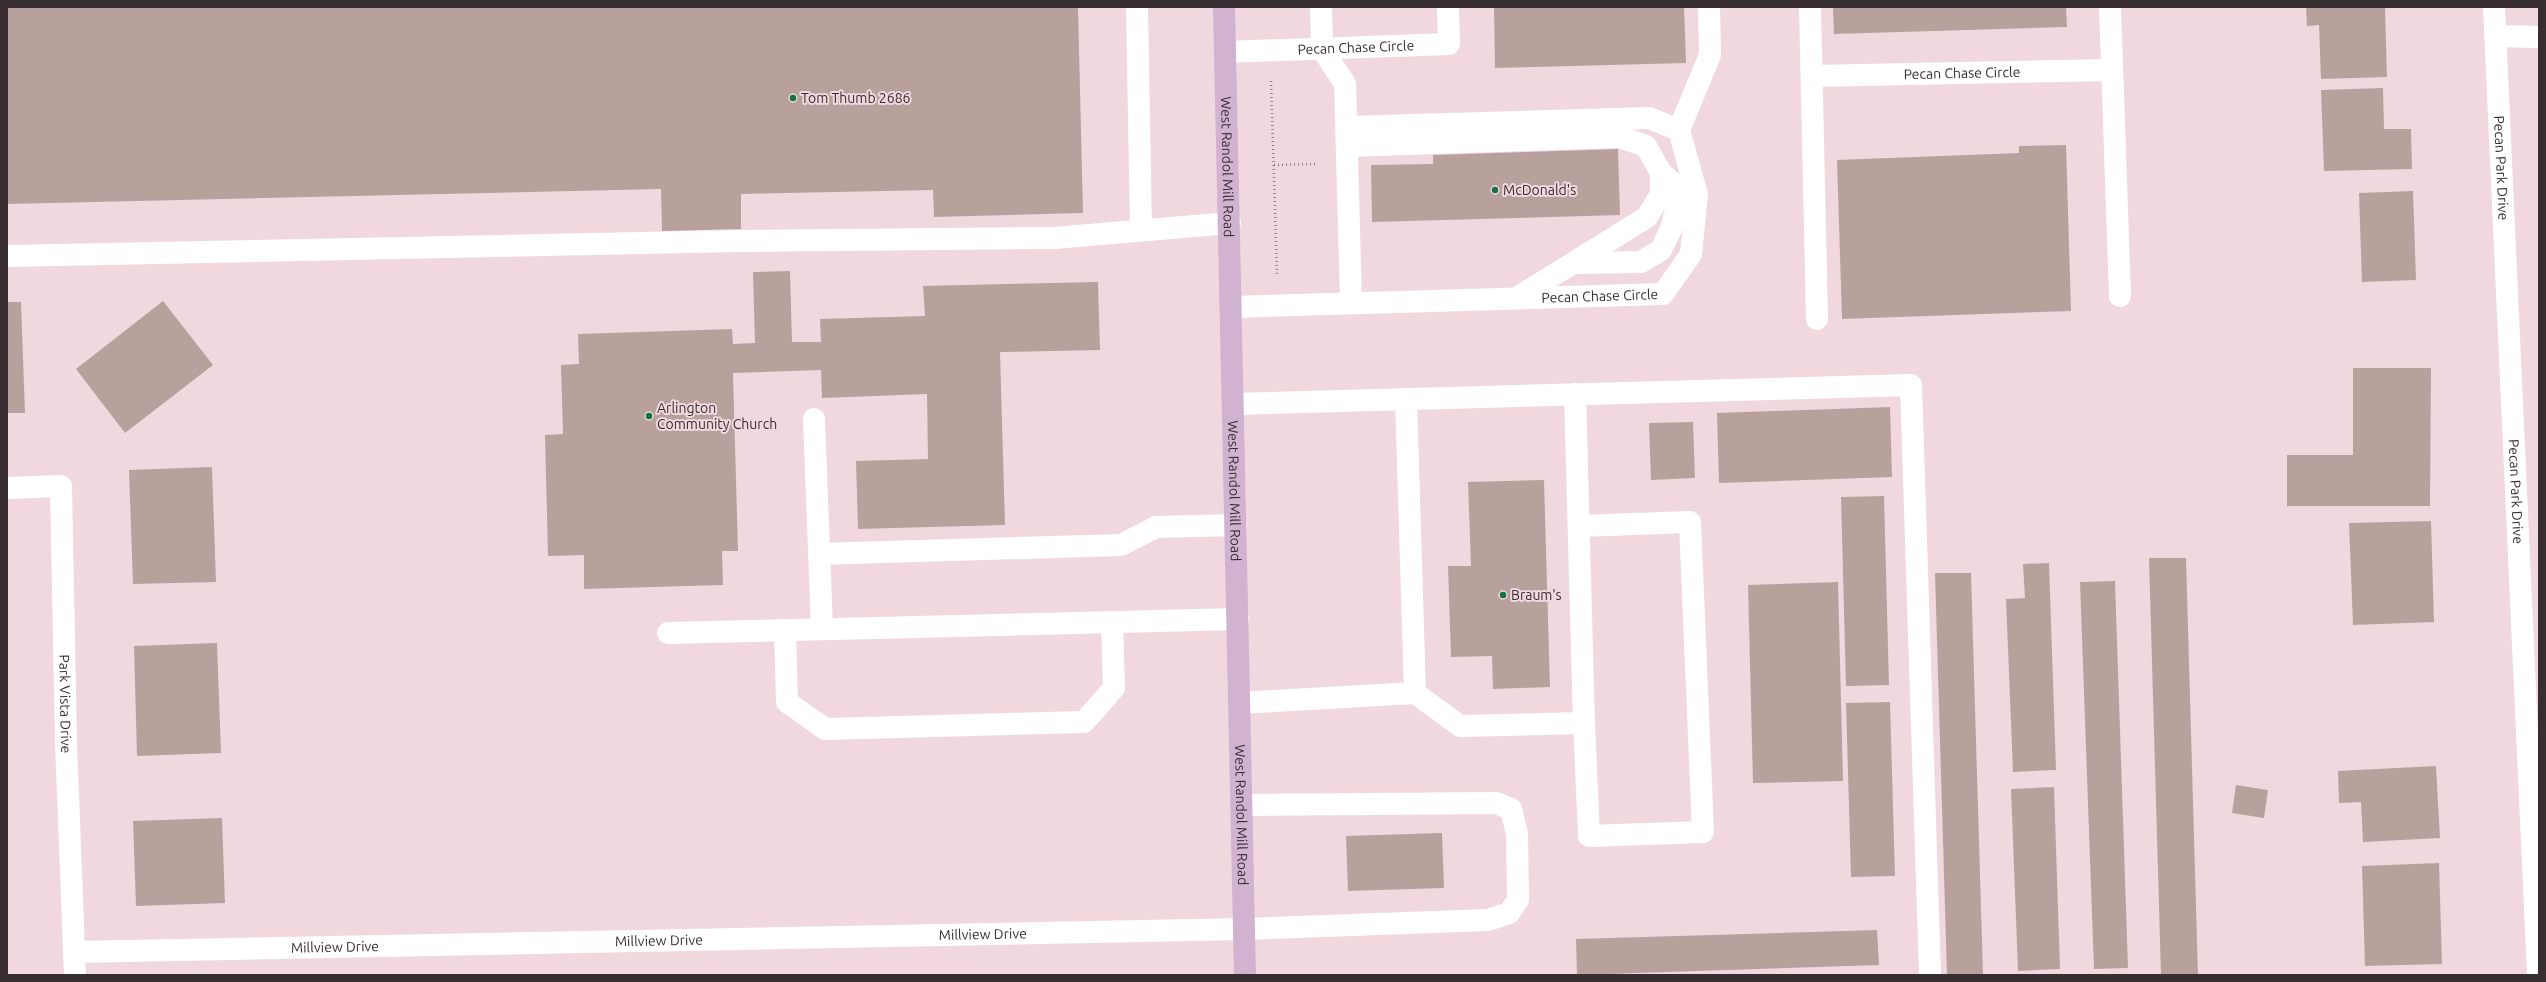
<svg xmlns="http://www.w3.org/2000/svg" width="2546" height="982" font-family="Ubuntu,sans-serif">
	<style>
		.building { fill: #b8a19c }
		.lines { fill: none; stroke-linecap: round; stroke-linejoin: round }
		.path { stroke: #918085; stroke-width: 2.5; stroke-dasharray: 1 3; stroke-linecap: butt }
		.minor { stroke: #fff; stroke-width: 22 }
		.major { stroke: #d2b2d1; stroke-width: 22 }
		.poi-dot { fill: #167145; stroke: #f1d8df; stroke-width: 1.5 }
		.labels { text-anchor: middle; stroke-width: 4; stroke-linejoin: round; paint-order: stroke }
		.street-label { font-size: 14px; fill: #382e31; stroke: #f1d8df }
		.poi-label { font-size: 14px; fill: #382e31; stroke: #f1d8df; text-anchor: start }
	</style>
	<rect width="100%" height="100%" fill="#f1d8df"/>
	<!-- building -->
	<g class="building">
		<polygon points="7,7 1078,7 1083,213 934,217 933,190 741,194 741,229 662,231 661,189 7,204"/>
		<polygon points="1494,7 1684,7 1686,63 1495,68"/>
		<polygon points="1833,7 2066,7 2067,27 1834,34"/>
		<polygon points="2306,7 2385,7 2387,77 2321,79 2319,25 2307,26"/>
		<polygon points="2383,88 2384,129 2411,129 2412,169 2324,171 2321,90"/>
		<polygon points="2066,145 2071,311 1842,319 1837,160 2019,153 2019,146"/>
		<polygon points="1618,149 1620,215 1372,222 1371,165 1433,164 1433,155"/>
		<polygon points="2413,191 2416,280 2362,282 2359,193"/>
		<polygon points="790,271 792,342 821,342 820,319 925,316 923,286 1098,282 1100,350 1000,352 1005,525 858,529 856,461 928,459 927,394 822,398 821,370 733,373 738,551 722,551 723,585 584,589 584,555 548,556 545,435 563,434 561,365 579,364 578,334 732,329 733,344 755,343 753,272"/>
		<polygon points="163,301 213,365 125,433 76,369"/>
		<polygon points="7,302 21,302 25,413 7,413"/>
		<polygon points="2353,368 2431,368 2430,506 2287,506 2287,455 2353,455"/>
		<polygon points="1890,407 1892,477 1719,483 1717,413"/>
		<polygon points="1693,422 1695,478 1651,480 1649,423"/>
		<polygon points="212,467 216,582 133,584 129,470"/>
		<polygon points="1544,480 1550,687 1493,689 1492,656 1451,657 1448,566 1471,566 1468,482"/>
		<polygon points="1884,496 1889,685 1846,686 1841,497"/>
		<polygon points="2431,521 2434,622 2353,625 2349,523"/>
		<polygon points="2149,558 2186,558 2198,975 2161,975"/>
		<polygon points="2049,563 2056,770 2013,772 2006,599 2025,598 2023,564"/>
		<polygon points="1935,573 1971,573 1983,975 1947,975"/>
		<polygon points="2115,581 2128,968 2094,969 2080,582"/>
		<polygon points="1838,582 1843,781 1753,783 1748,585"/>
		<polygon points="217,643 221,753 137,756 134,646"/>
		<polygon points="1890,702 1895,876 1851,877 1846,703"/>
		<polygon points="2436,766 2440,838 2363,842 2361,802 2339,803 2338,771"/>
		<polygon points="2236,785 2268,790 2264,818 2232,813"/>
		<polygon points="2054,787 2060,969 2018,971 2011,789"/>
		<polygon points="222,818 225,903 136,906 133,821"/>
		<polygon points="1442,833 1444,888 1348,891 1346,836"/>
		<polygon points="2439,863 2442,964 2365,966 2362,866"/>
		<polygon points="1877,930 1879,965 1577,975 1576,939"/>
	</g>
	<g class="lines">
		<!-- path -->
		<g class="path">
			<polyline points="1271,81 1277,274"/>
			<polyline points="1274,165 1315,164"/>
		</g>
		<!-- minor -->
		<g class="minor">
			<polyline points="1137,7 1141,230"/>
			<polyline points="1321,7 1322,49 1345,84 1351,301"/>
			<polyline points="1810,7 1817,319"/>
			<polyline points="2110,7 2120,296"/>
			<path id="s1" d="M2494,7L2538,975"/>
			<polyline points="2496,36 2539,37"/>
			<path id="s2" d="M1226,52L1449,44L1448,7"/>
			<path id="s3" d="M1812,76L2112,70"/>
			<polyline points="1348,127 1649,118 1679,130"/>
			<polyline points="1348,146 1620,137 1646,146 1661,173 1661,194 1647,217 1520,296"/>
			<polyline points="7,256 738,241 1054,238 1230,223"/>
			<polyline points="1574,263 1641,262 1661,250 1671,229 1678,202 1674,184 1661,173"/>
			<path id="s4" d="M1232,307L1663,294L1691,254L1697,195L1679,130L1710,55L1709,7"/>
			<polyline points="1234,404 1911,385 1930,975"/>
			<polyline points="814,419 822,629"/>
			<path id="s5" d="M7,488L61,486L66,743L75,975"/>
			<polyline points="1579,526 1690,522 1703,832 1589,836 1584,723"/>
			<polyline points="819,554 1121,545 1156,527 1236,525"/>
			<polyline points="785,630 787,702 825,729 1084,722 1114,688 1112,622"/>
			<polyline points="668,633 1238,619"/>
			<polyline points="1415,693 1460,726 1584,723 1575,394"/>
			<polyline points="1239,703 1415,693 1406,399"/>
			<path id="s6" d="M74,952L1244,929L1488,920L1509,913L1518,900L1517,834L1511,809L1496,803L1242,805"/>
		</g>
		<!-- major -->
		<path class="major" id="s7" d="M1224,7L1245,975"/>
	</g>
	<!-- markers -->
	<g class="poi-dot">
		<circle cx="793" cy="98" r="4"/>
		<circle cx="1495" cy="190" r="4"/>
		<circle cx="649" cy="416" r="4"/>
		<circle cx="1503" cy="595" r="4"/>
	</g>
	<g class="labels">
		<!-- street labels -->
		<g class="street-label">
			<text dy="5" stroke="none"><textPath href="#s2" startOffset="130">Pecan Chase Circle</textPath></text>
			<text dy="5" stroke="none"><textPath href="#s3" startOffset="150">Pecan Chase Circle</textPath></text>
			<text dy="5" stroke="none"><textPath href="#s7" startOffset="160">West Randol Mill Road</textPath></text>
			<text dy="5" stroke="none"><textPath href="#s1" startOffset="161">Pecan Park Drive</textPath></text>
			<text dy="5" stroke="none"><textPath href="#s4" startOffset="368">Pecan Chase Circle</textPath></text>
			<text dy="5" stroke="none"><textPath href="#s7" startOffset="484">West Randol Mill Road</textPath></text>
			<text dy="5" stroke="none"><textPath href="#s1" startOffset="485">Pecan Park Drive</textPath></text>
			<text dy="5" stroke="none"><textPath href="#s5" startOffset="272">Park Vista Drive</textPath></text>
			<text dy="5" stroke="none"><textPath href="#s7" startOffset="808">West Randol Mill Road</textPath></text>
			<text dy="5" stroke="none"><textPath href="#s6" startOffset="909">Millview Drive</textPath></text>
			<text dy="5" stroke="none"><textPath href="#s6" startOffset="585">Millview Drive</textPath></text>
			<text dy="5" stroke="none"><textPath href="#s6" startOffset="261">Millview Drive</textPath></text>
		</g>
		<!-- poi labels -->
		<g class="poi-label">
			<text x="801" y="103">Tom Thumb 2686</text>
			<text x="1503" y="195">McDonald's</text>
			<text x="657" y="413">Arlington<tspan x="657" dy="16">Community Church</tspan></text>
			<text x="1511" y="600">Braum's</text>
		</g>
	</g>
	<!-- border -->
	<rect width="2546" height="982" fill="none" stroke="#382e31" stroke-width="16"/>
</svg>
